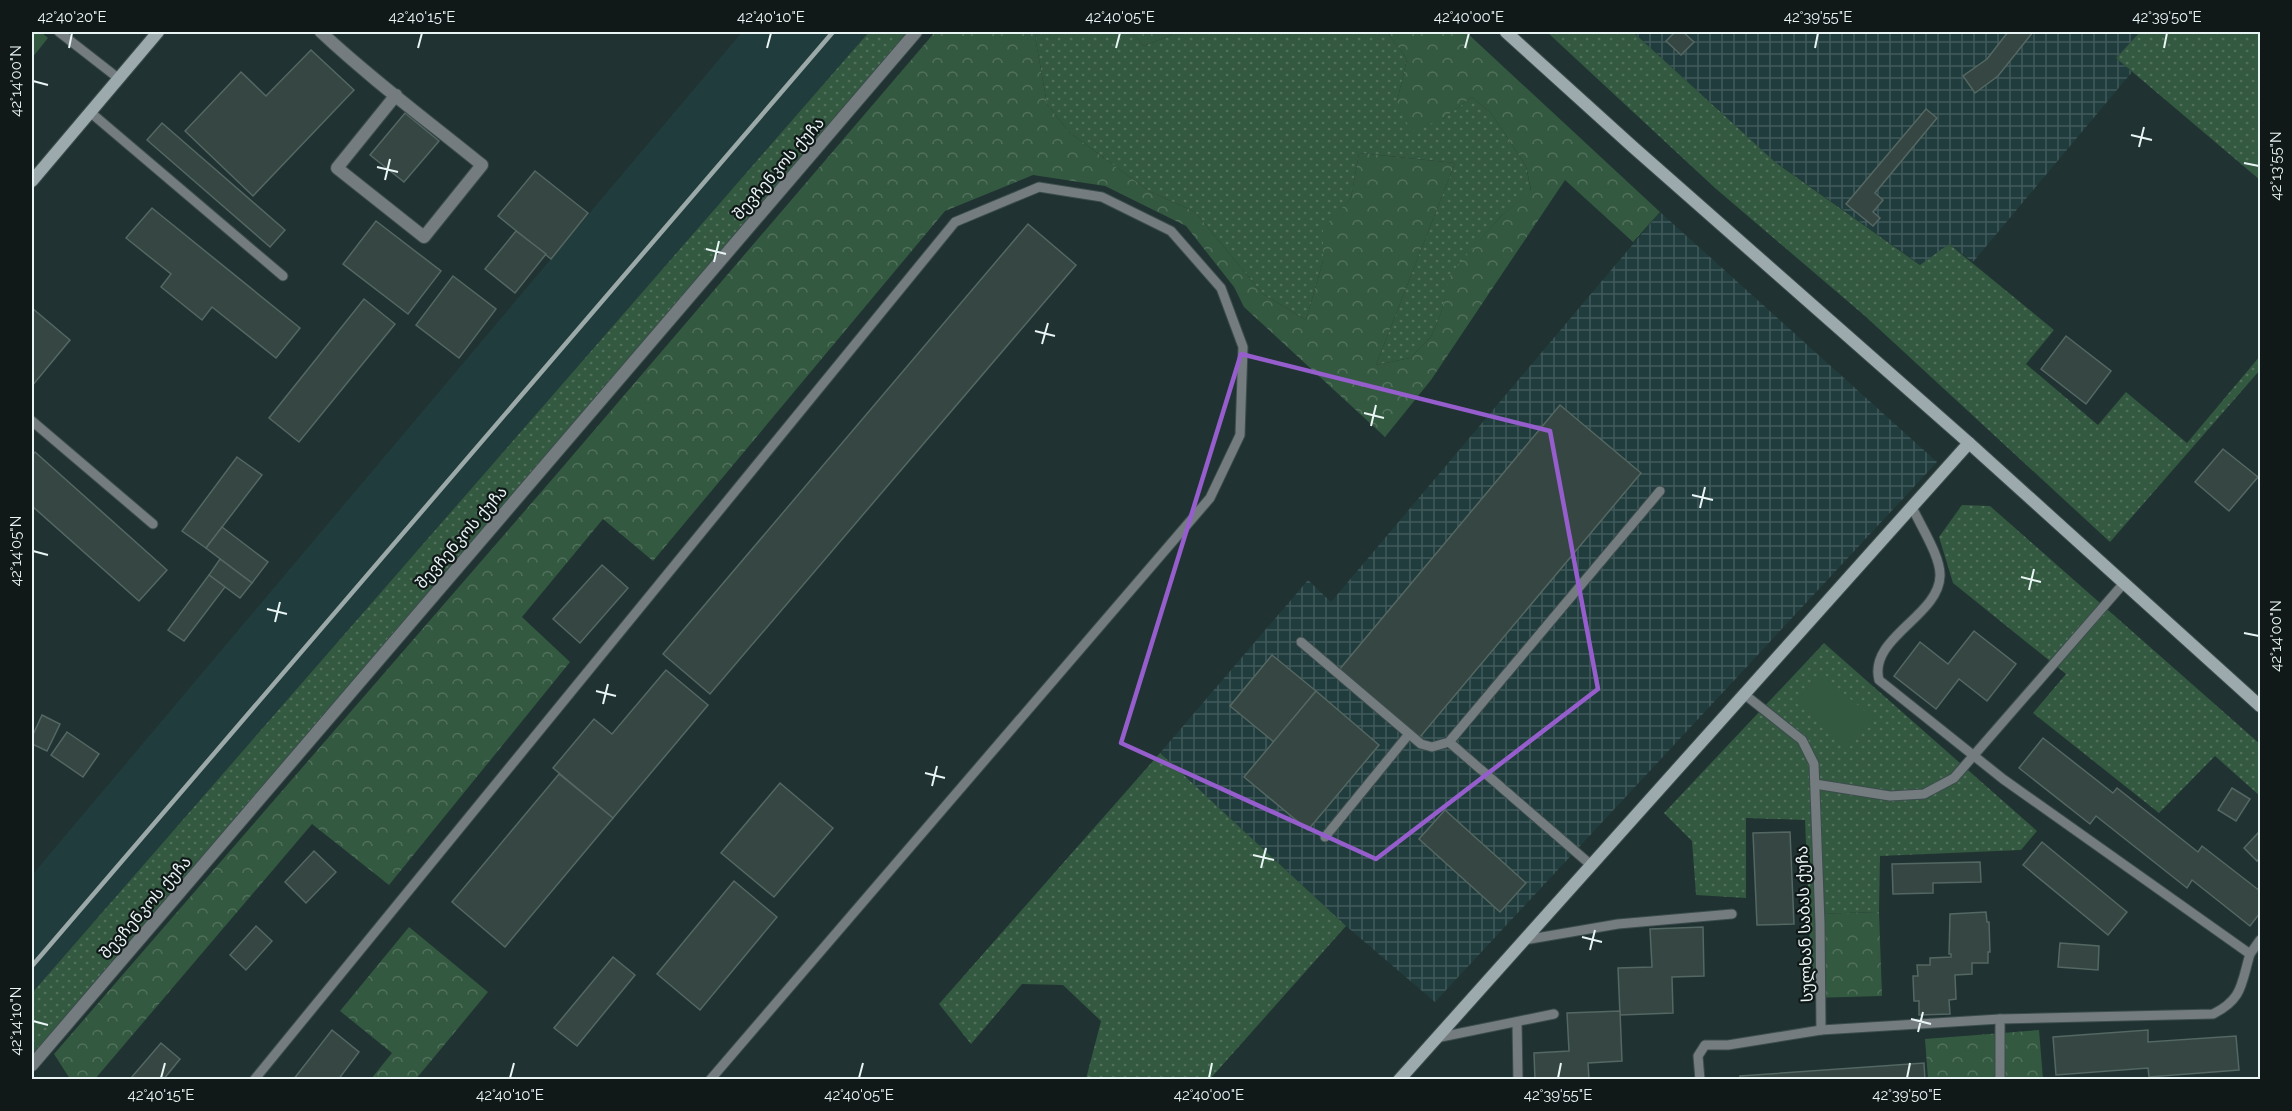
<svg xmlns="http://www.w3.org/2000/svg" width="2292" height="1111" font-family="Raleway,'Noto Sans Georgian',sans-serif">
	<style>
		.built { fill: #213c3d }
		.industrial { fill: url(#industrial-grid) }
		.grass { fill: url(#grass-dots) }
		.forest { fill: url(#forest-crowns) }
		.pitch { fill: #335940 }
		.building { fill: #364743; stroke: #556762; stroke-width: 1.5 }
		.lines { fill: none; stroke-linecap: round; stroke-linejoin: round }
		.lane-casing { stroke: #3c4d4d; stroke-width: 11 }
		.street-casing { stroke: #3c4d4d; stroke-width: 14 }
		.secondary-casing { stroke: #3c4d4d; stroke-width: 14 }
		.lane { stroke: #747c7f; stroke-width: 9 }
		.street { stroke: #747c7f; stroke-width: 12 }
		.secondary { stroke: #9ca9ad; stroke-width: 12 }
		.rail { stroke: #9ba9a9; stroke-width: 4.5 }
		.marked { fill: none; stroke: #965ecc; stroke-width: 4.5; stroke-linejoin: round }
		.ticks { fill: none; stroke: #e9f4f4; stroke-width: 2 }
		.labels { text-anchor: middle; stroke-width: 4.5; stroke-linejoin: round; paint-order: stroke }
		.street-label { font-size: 16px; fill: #e9f4f4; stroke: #101818 }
		.neatline { fill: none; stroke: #e9f4f4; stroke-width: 2 }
		.ticks-label { font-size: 15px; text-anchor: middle; fill: #e9f4f4 }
	</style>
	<defs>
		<pattern id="industrial-grid" width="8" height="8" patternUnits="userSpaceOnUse" patternTransform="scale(1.5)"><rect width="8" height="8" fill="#213c3d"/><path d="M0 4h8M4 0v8" fill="none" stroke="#41595a"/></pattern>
		<pattern id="grass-dots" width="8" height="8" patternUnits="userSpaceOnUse" patternTransform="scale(1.5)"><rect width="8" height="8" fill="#335940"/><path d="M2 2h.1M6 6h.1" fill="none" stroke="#51715c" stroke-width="1.8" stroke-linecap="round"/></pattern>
		<pattern id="forest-crowns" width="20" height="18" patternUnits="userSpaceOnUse" patternTransform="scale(1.5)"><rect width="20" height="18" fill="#335940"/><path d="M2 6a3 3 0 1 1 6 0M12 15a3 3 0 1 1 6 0" fill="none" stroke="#51715c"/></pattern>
	</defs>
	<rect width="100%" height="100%" fill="#203232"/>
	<!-- built -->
	<polygon class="built" points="742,32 869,32 32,993 32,875"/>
	<!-- industrial -->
	<g class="industrial">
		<polygon points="1633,32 2140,32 2116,58 2132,72 1973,262 1949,244 1921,265 1775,162"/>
		<polygon points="1660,212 1937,462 1435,1002 1346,926 1160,753 1308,580 1331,602"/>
	</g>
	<!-- grass -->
	<g class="grass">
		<polygon points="869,32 916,32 32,1065 32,993"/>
		<polygon points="1038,32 1131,32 1144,46 1178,32 1387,32 1407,59 1397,102 1443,119 1472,97 1491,113 1526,166 1531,191 1501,216 1452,273 1441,313 1431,337 1410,358 1376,365 1455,163 1359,153 1351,198 1323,229 1323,261 1306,320 1263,294 1195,212 1149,191 1070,133 1047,104 1035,36"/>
		<polygon points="1547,32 1633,32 1775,162 1920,265 1949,244 2054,330 2026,364 2098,425 2126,392 2187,443 2260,356 2260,370 2110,542 1865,316 1715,188"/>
		<polygon points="2140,32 2260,32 2260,180 2116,58"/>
		<polygon points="1962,505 1990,506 2260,744 2260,796 2215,756 2159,813 2033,713 2066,674 1953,583 1939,537"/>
		<polygon points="1824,643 2037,831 2021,850 1880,856 1879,912 1809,914 1805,820 1746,818 1746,898 1696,895 1692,841 1664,813"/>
		<polygon points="1160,753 1346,926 1210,1079 1086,1079 1101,1021 1063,985 1022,984 971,1044 939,1004"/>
	</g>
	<!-- forest -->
	<g class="forest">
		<polygon points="935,32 1038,32 1035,36 1047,104 1070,133 1149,191 1195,212 1263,294 1306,320 1323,261 1323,228 1351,198 1359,153 1455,163 1376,365 1410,358 1431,337 1441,313 1451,273 1501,216 1531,190 1526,166 1491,113 1472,97 1443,119 1411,131 1397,102 1407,59 1387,32 1466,32 1660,212 1633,242 1565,180 1431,380 1385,437 1244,307 1234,287 1186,226 1105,186 1033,175 945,211 653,561 603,519 522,617 570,662 389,885 312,824 95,1079 70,1079 54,1054 555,476"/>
		<polygon points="1131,32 1178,32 1144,46"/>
		<polygon points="1879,912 1882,996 1811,998 1809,914"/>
		<polygon points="409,927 488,992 416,1079 371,1079 392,1053 340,1011"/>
		<polygon points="2039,1030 2043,1079 1928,1079 1925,1039"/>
	</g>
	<!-- pitch -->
	<g class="pitch">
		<polygon points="32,32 41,32 48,38 32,58"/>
		<polygon points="1820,673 1874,719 1849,748 1795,702"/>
	</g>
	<!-- building -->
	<g class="building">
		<polygon points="1675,32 1683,32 1694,42 1681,55 1666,41"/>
		<polygon points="2008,32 2033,32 1998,76 1975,93 1963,76 1987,59"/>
		<polygon points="311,50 354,90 253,196 185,131 241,72 266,96"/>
		<polygon points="1926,109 1937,118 1875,193 1883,200 1873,212 1880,218 1873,226 1846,204"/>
		<polygon points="405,113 439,141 404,182 370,155"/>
		<polygon points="162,123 285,230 270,247 147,140"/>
		<polygon points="535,171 588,213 551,259 498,216"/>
		<polygon points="152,208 300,328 276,358 212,307 202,320 161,287 171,274 126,238"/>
		<polygon points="376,221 441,271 408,314 343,264"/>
		<polygon points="1028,224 1076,265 710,694 663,654"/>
		<polygon points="516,231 546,254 515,293 485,269"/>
		<polygon points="453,276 496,309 459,358 416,325"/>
		<polygon points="364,299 395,324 299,442 269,418"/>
		<polygon points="32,308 70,340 32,386"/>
		<polygon points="2066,336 2111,371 2086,404 2041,369"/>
		<polygon points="1560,405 1641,473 1420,737 1339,670"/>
		<polygon points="2223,449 2258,477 2229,511 2195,482"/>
		<polygon points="35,452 167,570 139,601 32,506 32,456"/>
		<polygon points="237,457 262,475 206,548 182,531"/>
		<polygon points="222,527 268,562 252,583 206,548"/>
		<polygon points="220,559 252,583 240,598 209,575"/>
		<polygon points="602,565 628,588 580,643 553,619"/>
		<polygon points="209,575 225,587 184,641 168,630"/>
		<polygon points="1974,631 2016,664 1987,701 1959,679 1936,709 1894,676 1920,642 1948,664"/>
		<polygon points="1272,655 1316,691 1274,742 1230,706"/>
		<polygon points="666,670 708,705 613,818 553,768 594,719 612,734"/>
		<polygon points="1316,691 1379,745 1308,830 1244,777"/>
		<polygon points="42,715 60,724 47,751 32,744 32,737"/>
		<polygon points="67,732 99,754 83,777 51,755"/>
		<polygon points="2043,738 2113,793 2117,788 2198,852 2202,846 2260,891 2260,913 2250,926 2192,880 2187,888 2096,816 2090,824 2019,768"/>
		<polygon points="559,774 613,818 505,947 452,902"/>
		<polygon points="780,783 833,828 774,897 721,853"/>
		<polygon points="2232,788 2250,799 2236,821 2218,810"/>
		<polygon points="1445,810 1526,883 1500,912 1419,839"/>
		<polygon points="2260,831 2260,857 2257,861 2244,848"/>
		<polygon points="1790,832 1794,924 1757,925 1753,833"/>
		<polygon points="2042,842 2127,912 2108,935 2023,865"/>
		<polygon points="314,851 336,872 306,903 285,882"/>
		<polygon points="1980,862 1981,882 1933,883 1933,893 1893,894 1892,864"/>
		<polygon points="734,881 777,917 700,1010 657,974"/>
		<polygon points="1986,912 1987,922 1989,922 1990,952 1988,952 1988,963 1972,963 1972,974 1955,975 1956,999 1949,1000 1950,1014 1919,1015 1919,1001 1914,1001 1913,976 1918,976 1917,965 1930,965 1930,958 1951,957 1951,954 1949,954 1950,914"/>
		<polygon points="256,926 272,941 246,970 230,955"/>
		<polygon points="1703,927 1704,976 1672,977 1673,1013 1620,1015 1618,968 1652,967 1650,929"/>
		<polygon points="2060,943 2099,946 2098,970 2058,967"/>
		<polygon points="613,957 635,975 577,1046 554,1028"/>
		<polygon points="1620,1011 1622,1061 1588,1063 1589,1080 1535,1080 1534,1053 1569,1051 1567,1013"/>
		<polygon points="332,1030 359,1052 338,1080 293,1080"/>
		<polygon points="2148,1030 2148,1042 2236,1036 2239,1070 2149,1077 2148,1068 2056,1075 2053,1037"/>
		<polygon points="161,1043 180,1059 163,1080 133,1080 131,1078"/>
		<polygon points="1924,1063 1925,1080 1740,1080 1740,1076"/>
	</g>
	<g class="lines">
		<!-- lane casing -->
		<g class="lane-casing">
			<g id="lane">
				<polyline points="59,32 118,78"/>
				<polyline points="90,112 283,276"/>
				<polyline points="32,421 153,524"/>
				<polyline points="1301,642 1421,744 1432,747 1449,742 1660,491"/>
				<polyline points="1449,742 1591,865"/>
				<polyline points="1815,784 1890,796 1924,794 1954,778 2124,583"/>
				<polyline points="1325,837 1409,734"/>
				<polyline points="1524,940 1618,924 1732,914"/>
				<polyline points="2250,954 2260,940"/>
				<polyline points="2000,1019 2000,1080"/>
				<polyline points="1517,1022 1518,1080"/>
				<path d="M1821,1030L2000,1019L2213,1014C2243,999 2241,984 2250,954L2003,779L1879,680C1868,638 1939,616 1940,576C1941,557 1920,525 1912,507"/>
				<polyline points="1436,1038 1554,1014"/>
				<polyline points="254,1080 955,222 1039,187 1102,197 1171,231 1221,288 1243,347 1240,435 1210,498 710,1080"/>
				<polyline points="1700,1080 1698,1056 1705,1045 1728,1045 1821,1030 1820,924 1814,764 1802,740 1744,694"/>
			</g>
		</g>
		<!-- street casing -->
		<g class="street-casing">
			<g id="street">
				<path d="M321,32C371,79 428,121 482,165L424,237L337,168L396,95"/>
				<polyline points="32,1065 916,32"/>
			</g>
		</g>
		<!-- secondary casing -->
		<g class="secondary-casing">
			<g id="secondary">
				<polyline points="1506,32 1633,147 1969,443 2260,706"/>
				<polyline points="32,181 158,32"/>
				<polyline points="1399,1080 1969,443"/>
			</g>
		</g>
		<!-- lane -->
		<use href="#lane" class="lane"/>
		<!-- street -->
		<use href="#street" class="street"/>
		<!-- secondary -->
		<use href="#secondary" class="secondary"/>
		<!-- rail -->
		<polyline class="rail" points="32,966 833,32"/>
	</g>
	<!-- marked area -->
	<path class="marked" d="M1241,354L1550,431L1598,689L1376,859L1121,743Z"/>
	<!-- ticks -->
	<path class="ticks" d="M69,48L72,33M418,48L422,33M767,48L771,33M1116,48L1120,33M1465,48L1469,33M1815,48L1818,33M2164,48L2167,33M33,81L48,85M2131,135L2152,140M2139,147L2144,127M2244,163L2259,166M377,167L398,172M385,180L390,159M706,249L726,254M714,262L719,241M1035,331L1055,336M1042,344L1048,323M1364,413L1384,418M1371,426L1376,405M1692,495L1713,500M1700,508L1705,487M33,551L48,555M2021,577L2041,582M2029,590L2034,569M267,609L287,614M275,622L280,602M2244,633L2259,636M596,691L616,696M603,704L608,684M925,773L945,778M932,786L937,766M1253,855L1274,860M1261,868L1266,848M1582,937L1602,942M1590,950L1595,930M1911,1019L1931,1024M33,1021L48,1025M1918,1032L1923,1012M161,1078L165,1063M510,1078L514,1063M859,1078L863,1063M1209,1078L1212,1063M1558,1078L1561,1063M1907,1078L1910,1063"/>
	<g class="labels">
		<!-- street labels -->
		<g class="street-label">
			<text transform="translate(778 168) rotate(-49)" y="6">შევჩენკოს ქუჩა</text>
			<text transform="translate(461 537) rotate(-49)" y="6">შევჩენკოს ქუჩა</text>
			<text transform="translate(145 907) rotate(-49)" y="6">შევჩენკოს ქუჩა</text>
			<text transform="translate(1804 924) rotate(-92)" y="6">სულხან საბას ქუჩა</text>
		</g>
	</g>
	<!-- border -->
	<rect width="2292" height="1111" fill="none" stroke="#101818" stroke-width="66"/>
	<rect x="33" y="33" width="2226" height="1045" class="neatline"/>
	<g class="ticks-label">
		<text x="72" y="22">42°40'20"E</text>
		<text x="422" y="22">42°40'15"E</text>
		<text x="771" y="22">42°40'10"E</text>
		<text x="1120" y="22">42°40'05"E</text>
		<text x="1469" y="22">42°40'00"E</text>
		<text x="1818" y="22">42°39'55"E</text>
		<text x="2167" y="22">42°39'50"E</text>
		<text transform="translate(16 81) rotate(-90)" y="5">42°14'00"N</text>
		<text transform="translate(2276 166) rotate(-90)" y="5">42°13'55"N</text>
		<text transform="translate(16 551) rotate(-90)" y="5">42°14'05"N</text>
		<text transform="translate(2276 636) rotate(-90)" y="5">42°14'00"N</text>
		<text transform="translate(16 1021) rotate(-90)" y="5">42°14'10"N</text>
		<text x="161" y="1100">42°40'15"E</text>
		<text x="510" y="1100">42°40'10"E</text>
		<text x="859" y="1100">42°40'05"E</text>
		<text x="1209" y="1100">42°40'00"E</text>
		<text x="1558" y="1100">42°39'55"E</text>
		<text x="1907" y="1100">42°39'50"E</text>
	</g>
</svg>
